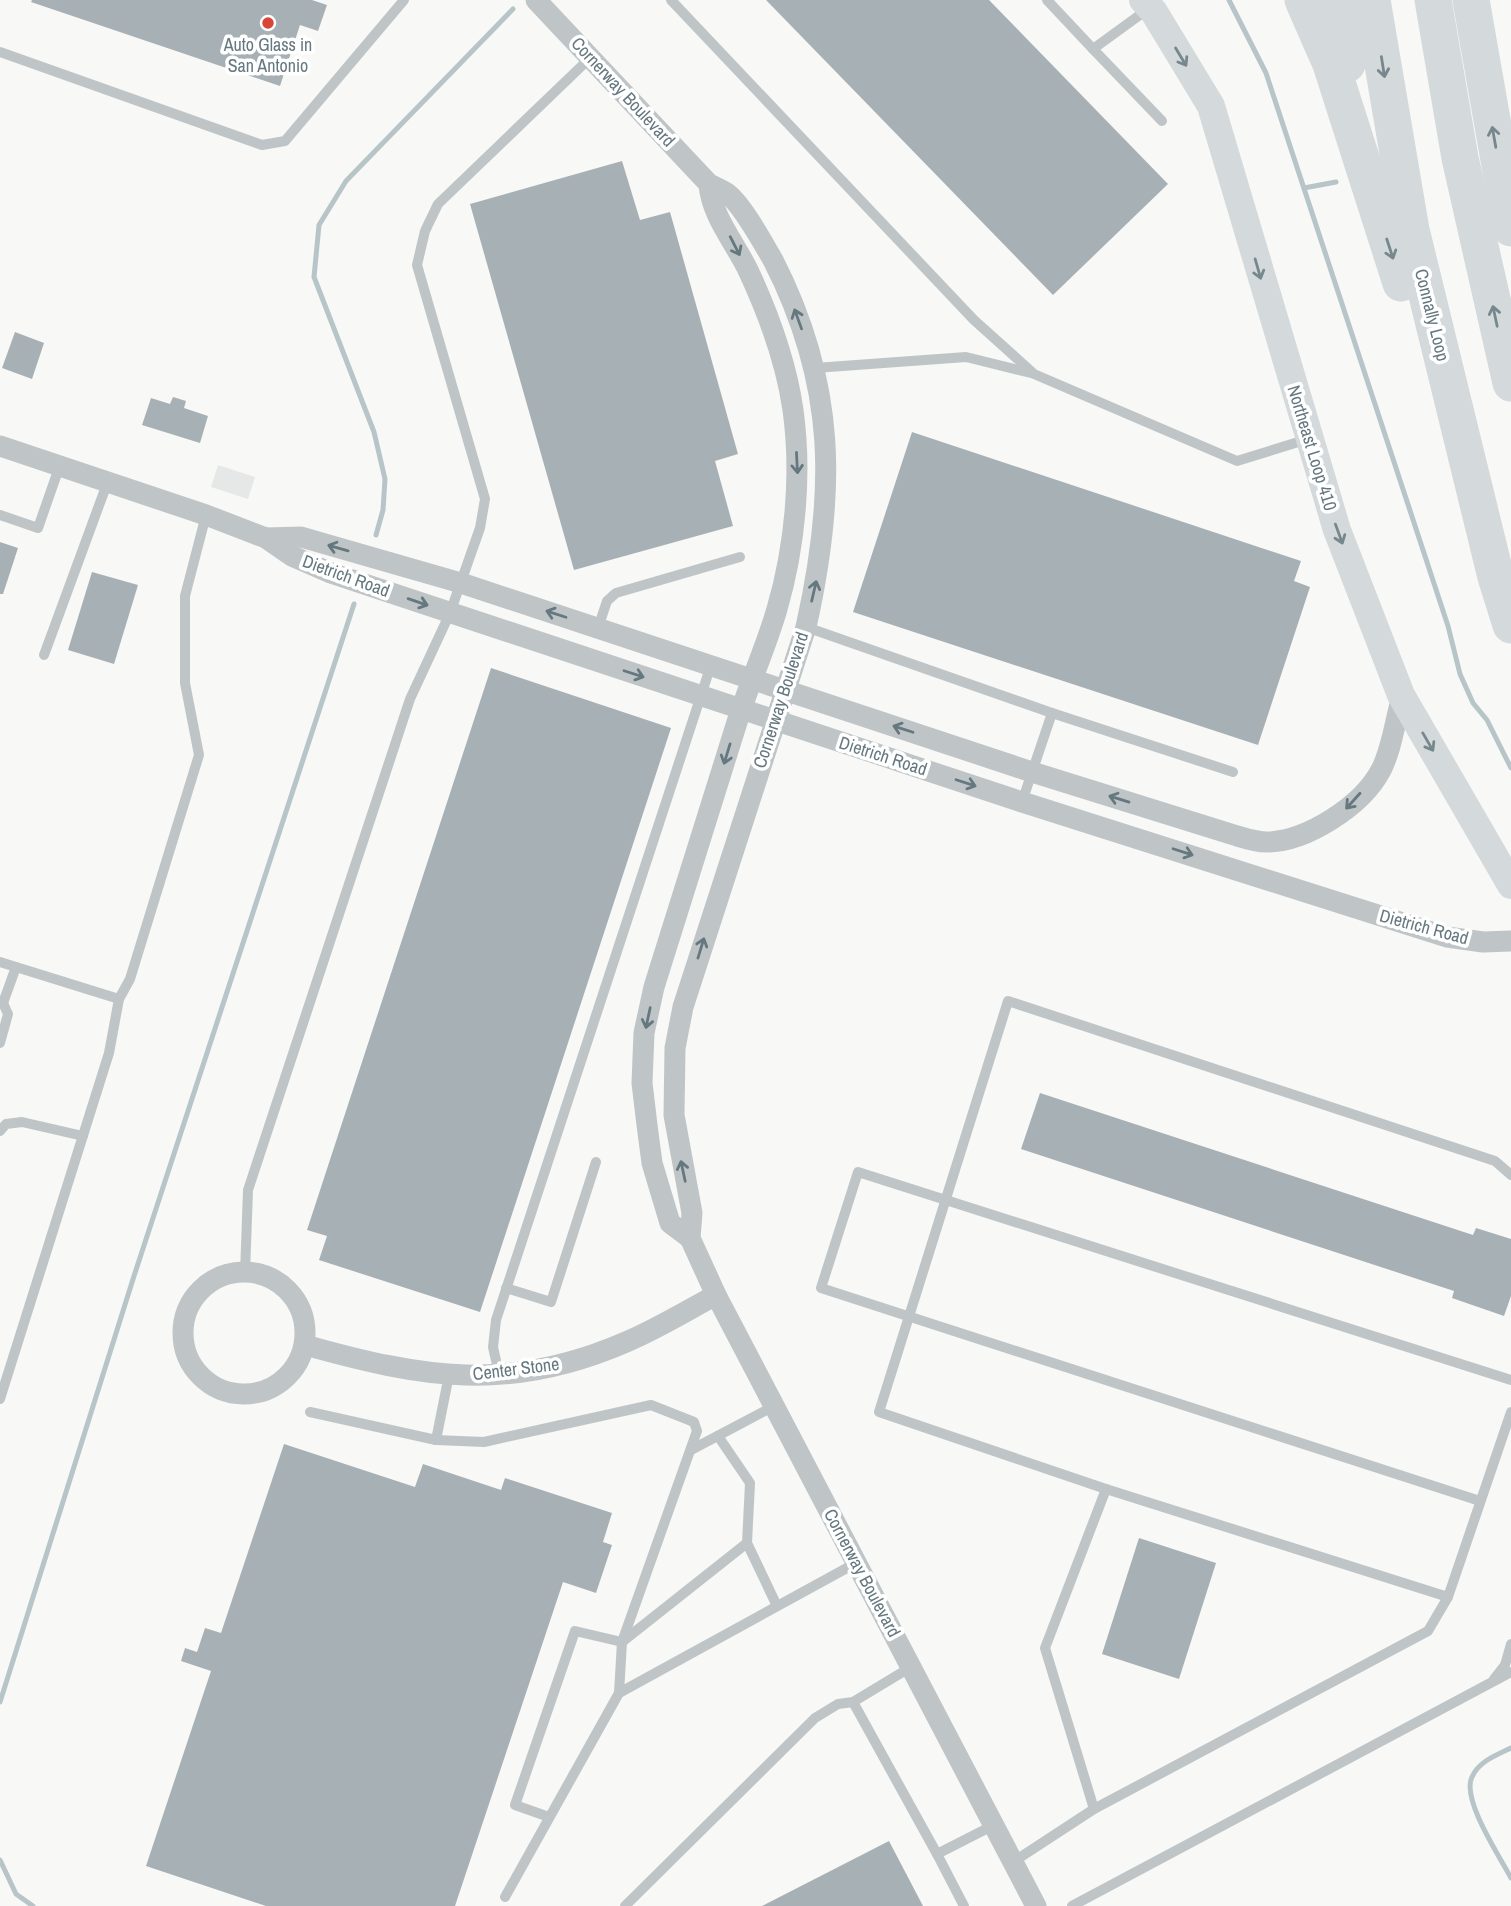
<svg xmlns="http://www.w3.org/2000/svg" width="1511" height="1906" font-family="'Archivo Narrow',sans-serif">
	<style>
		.built { fill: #e6e8e7 }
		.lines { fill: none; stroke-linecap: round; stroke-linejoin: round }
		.stream { stroke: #b8c5c8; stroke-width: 5 }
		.building { fill: #a7b1b5 }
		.service { stroke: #bfc5c7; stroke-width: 10 }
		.minor { stroke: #bfc5c7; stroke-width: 21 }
		.secondary { stroke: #d4d9db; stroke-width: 28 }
		.motorway { stroke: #d4d9db; stroke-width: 37 }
		.oneway { stroke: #76878d }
		.oneway2 { stroke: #65787f }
		.poi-dot { fill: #d84637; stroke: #fff; stroke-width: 2.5 }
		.labels { text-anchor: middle; stroke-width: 7; stroke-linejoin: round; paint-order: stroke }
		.poi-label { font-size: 18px; fill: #65787f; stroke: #fff }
		.street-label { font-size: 18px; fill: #65787f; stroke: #fff }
	</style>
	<rect width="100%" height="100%" fill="#f8f8f6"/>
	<!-- built -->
	<polygon class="built" points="218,465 255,477 248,499 211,487"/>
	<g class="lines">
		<!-- stream -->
		<g class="stream">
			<polyline points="1229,0 1266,73 1448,626 1460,674 1473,703 1487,720 1511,768"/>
			<polyline points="1304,188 1336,182"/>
			<polyline points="376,535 383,510 385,479 374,432 314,277 319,225 346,181 513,9"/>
			<polyline points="0,1702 134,1276 354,604"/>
			<path d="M1511,1748C1497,1755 1479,1761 1472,1777C1461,1799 1500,1857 1511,1878"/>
			<polyline points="0,1860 16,1894 33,1906"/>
		</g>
	</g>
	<!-- building -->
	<g class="building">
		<polygon points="32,0 312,0 327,5 318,31 300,25 280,86 31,2"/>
		<polygon points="766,0 989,0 1168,184 1053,295"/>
		<polygon points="622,161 640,220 670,212 738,454 715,461 733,526 574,570 470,204"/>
		<polygon points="15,332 44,343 32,379 2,368"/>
		<polygon points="173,397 186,401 184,408 208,416 200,443 142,425 151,398 170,404"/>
		<polygon points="912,432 1301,561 1294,581 1310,587 1258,745 853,612"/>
		<polygon points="0,542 18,548 3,594 0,594"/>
		<polygon points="92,572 138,585 114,664 68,650"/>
		<polygon points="491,668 671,728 480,1312 319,1260 327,1236 307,1230"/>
		<polygon points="1040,1093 1473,1235 1476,1228 1511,1239 1511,1296 1504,1316 1452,1298 1454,1291 1021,1149"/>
		<polygon points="284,1444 415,1487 423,1464 501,1490 505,1478 612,1513 603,1542 612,1545 596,1593 563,1582 455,1906 266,1906 146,1866 211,1671 181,1661 185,1648 197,1652 205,1628 221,1633"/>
		<polygon points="1139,1538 1216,1563 1179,1679 1102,1654"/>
		<polygon points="889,1841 923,1906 762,1906"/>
	</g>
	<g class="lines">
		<!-- service -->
		<g class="service">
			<polyline points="671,0 974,320 1034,374 1237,461 1308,439"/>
			<polyline points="1047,0 1093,49"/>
			<polyline points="1148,9 1093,49 1162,121"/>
			<polyline points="0,52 262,145 285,141 404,0"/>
			<polyline points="815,368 966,357 1031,373"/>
			<polyline points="0,515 38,528 60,465"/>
			<polyline points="806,627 1052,713 1233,772"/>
			<polyline points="598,628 607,601 616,593 740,557"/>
			<polyline points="44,655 108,481"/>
			<polyline points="1022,802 1052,713"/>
			<polyline points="0,962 119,999 130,979 199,755 185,683 185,596 206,515"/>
			<polyline points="0,1002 3,1003 16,967"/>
			<polyline points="0,1043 8,1014 3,1003"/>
			<polyline points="0,1131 6,1124 22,1122 83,1136"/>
			<polyline points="245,1273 248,1190 410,699 450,613 480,528 485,499 417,265 425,231 438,204 591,57"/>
			<polyline points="506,1288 551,1302 596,1162"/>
			<polyline points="499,1374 493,1347 496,1320 711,665"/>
			<polyline points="0,1399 109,1053 119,999"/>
			<polyline points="310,1412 436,1440 484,1442 651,1405 694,1422 697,1431 622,1642 575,1631 515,1805 549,1817"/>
			<polyline points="718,1436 750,1483 747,1543 777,1606"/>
			<polyline points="436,1440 449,1375"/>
			<polyline points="691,1450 774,1406"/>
			<polyline points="1106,1489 1448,1597"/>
			<polyline points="1480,1501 821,1288 858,1172 1511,1380"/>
			<polyline points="1494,1679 1505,1665 1511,1644"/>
			<polyline points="619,1693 622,1642 747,1543"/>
			<polyline points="853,1702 937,1854 994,1825"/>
			<polyline points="1094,1809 1045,1648 1106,1489 879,1412 1008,1001 1495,1161 1511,1175"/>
			<polyline points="937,1854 964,1906"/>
			<polyline points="1013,1862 1094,1809 1428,1631 1448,1597 1511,1412"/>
			<polyline points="505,1897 619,1693 856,1563"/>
			<polyline points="625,1906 815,1718 838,1704 853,1702 911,1667"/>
			<polyline points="1072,1906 1511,1672"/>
		</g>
		<!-- minor -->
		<g class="minor">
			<path d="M536,0L709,184C715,187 723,190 728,194C743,206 763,243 773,260C837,385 836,493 806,627L683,1007L675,1048L674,1115L692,1213L690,1238L716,1295L1036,1906"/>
			<polyline points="0,446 206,515 266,538 292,556 331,573 1022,802 1447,937 1483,942 1511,941"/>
			<path d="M266,538L301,537L461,583L1032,772L1234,835C1244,838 1255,842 1266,842C1306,842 1362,806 1381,770C1392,749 1395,720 1402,697"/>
			<path d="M690,1238L670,1223L652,1163L647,1125L642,1083L644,1033L654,987C682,898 710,808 738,719C750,682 766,647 777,609C795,547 802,475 793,410C786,361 769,315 748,270C735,243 711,215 709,184"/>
			<circle cx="244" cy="1333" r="61"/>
			<path d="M305,1345C423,1378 509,1393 626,1342C657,1329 686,1311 716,1295"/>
		</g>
		<!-- secondary -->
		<polyline class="secondary" points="1143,0 1154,12 1211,106 1337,530 1401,695 1511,885"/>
		<!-- motorway -->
		<g class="motorway">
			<polyline points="1303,0 1331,64 1401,283"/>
			<polyline points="1335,0 1347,64"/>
			<polyline points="1372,0 1411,230 1496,577 1511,625"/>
			<polyline points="1433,0 1460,158 1511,383"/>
			<polyline points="1471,0 1511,228"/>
		</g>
	</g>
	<!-- one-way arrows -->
	<defs><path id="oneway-shaft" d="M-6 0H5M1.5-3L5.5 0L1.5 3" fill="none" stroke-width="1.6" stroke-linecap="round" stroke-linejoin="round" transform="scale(1.75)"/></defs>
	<g class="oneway">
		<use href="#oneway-shaft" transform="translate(1181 57) rotate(59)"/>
		<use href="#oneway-shaft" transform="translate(1383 67) rotate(81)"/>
		<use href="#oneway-shaft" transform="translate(1494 137) rotate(-100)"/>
		<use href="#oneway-shaft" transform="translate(1390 249) rotate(72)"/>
		<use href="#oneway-shaft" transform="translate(1258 269) rotate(74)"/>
		<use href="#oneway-shaft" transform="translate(1495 316) rotate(-102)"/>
		<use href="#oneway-shaft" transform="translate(1339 534) rotate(70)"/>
		<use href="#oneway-shaft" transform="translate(1428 742) rotate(60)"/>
	</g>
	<g class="oneway2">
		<use href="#oneway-shaft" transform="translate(735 246) rotate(63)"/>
		<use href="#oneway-shaft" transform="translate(798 319) rotate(-110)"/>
		<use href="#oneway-shaft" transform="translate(797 463) rotate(87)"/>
		<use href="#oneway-shaft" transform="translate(338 548) rotate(-164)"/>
		<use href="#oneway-shaft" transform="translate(814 591) rotate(-77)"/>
		<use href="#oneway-shaft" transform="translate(418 602) rotate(19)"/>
		<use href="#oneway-shaft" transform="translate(556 614) rotate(-162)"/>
		<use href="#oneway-shaft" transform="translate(634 674) rotate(18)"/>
		<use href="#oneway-shaft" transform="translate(903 729) rotate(-162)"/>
		<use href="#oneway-shaft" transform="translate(727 754) rotate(107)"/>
		<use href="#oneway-shaft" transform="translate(966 783) rotate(18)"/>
		<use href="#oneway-shaft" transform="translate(1119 799) rotate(-163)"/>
		<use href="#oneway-shaft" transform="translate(1353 801) rotate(132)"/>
		<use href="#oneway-shaft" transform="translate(1183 852) rotate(18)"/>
		<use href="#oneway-shaft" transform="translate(701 948) rotate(-73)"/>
		<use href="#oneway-shaft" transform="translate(648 1018) rotate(102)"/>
		<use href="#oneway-shaft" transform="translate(683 1171) rotate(-102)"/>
	</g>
	<!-- markers -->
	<circle class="poi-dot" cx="268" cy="23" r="7"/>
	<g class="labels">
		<!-- poi labels -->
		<g class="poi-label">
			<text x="268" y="51">Auto Glass in<tspan x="268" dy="21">San Antonio</tspan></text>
		</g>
		<!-- street labels -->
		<g class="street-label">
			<text transform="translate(623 92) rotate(47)" y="6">Cornerway Boulevard</text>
			<text transform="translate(1432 315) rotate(76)" y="6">Connally Loop</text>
			<text transform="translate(1312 448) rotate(73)" y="6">Northeast Loop 410</text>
			<text transform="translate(346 576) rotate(20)" y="6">Dietrich Road</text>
			<text transform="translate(781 700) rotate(-72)" y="6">Cornerway Boulevard</text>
			<text transform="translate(883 756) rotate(18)" y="6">Dietrich Road</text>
			<text transform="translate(1424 927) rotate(15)" y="6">Dietrich Road</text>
			<text transform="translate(516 1369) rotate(-7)" y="6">Center Stone</text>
			<text transform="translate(862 1573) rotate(62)" y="6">Cornerway Boulevard</text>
		</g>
	</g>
</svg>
